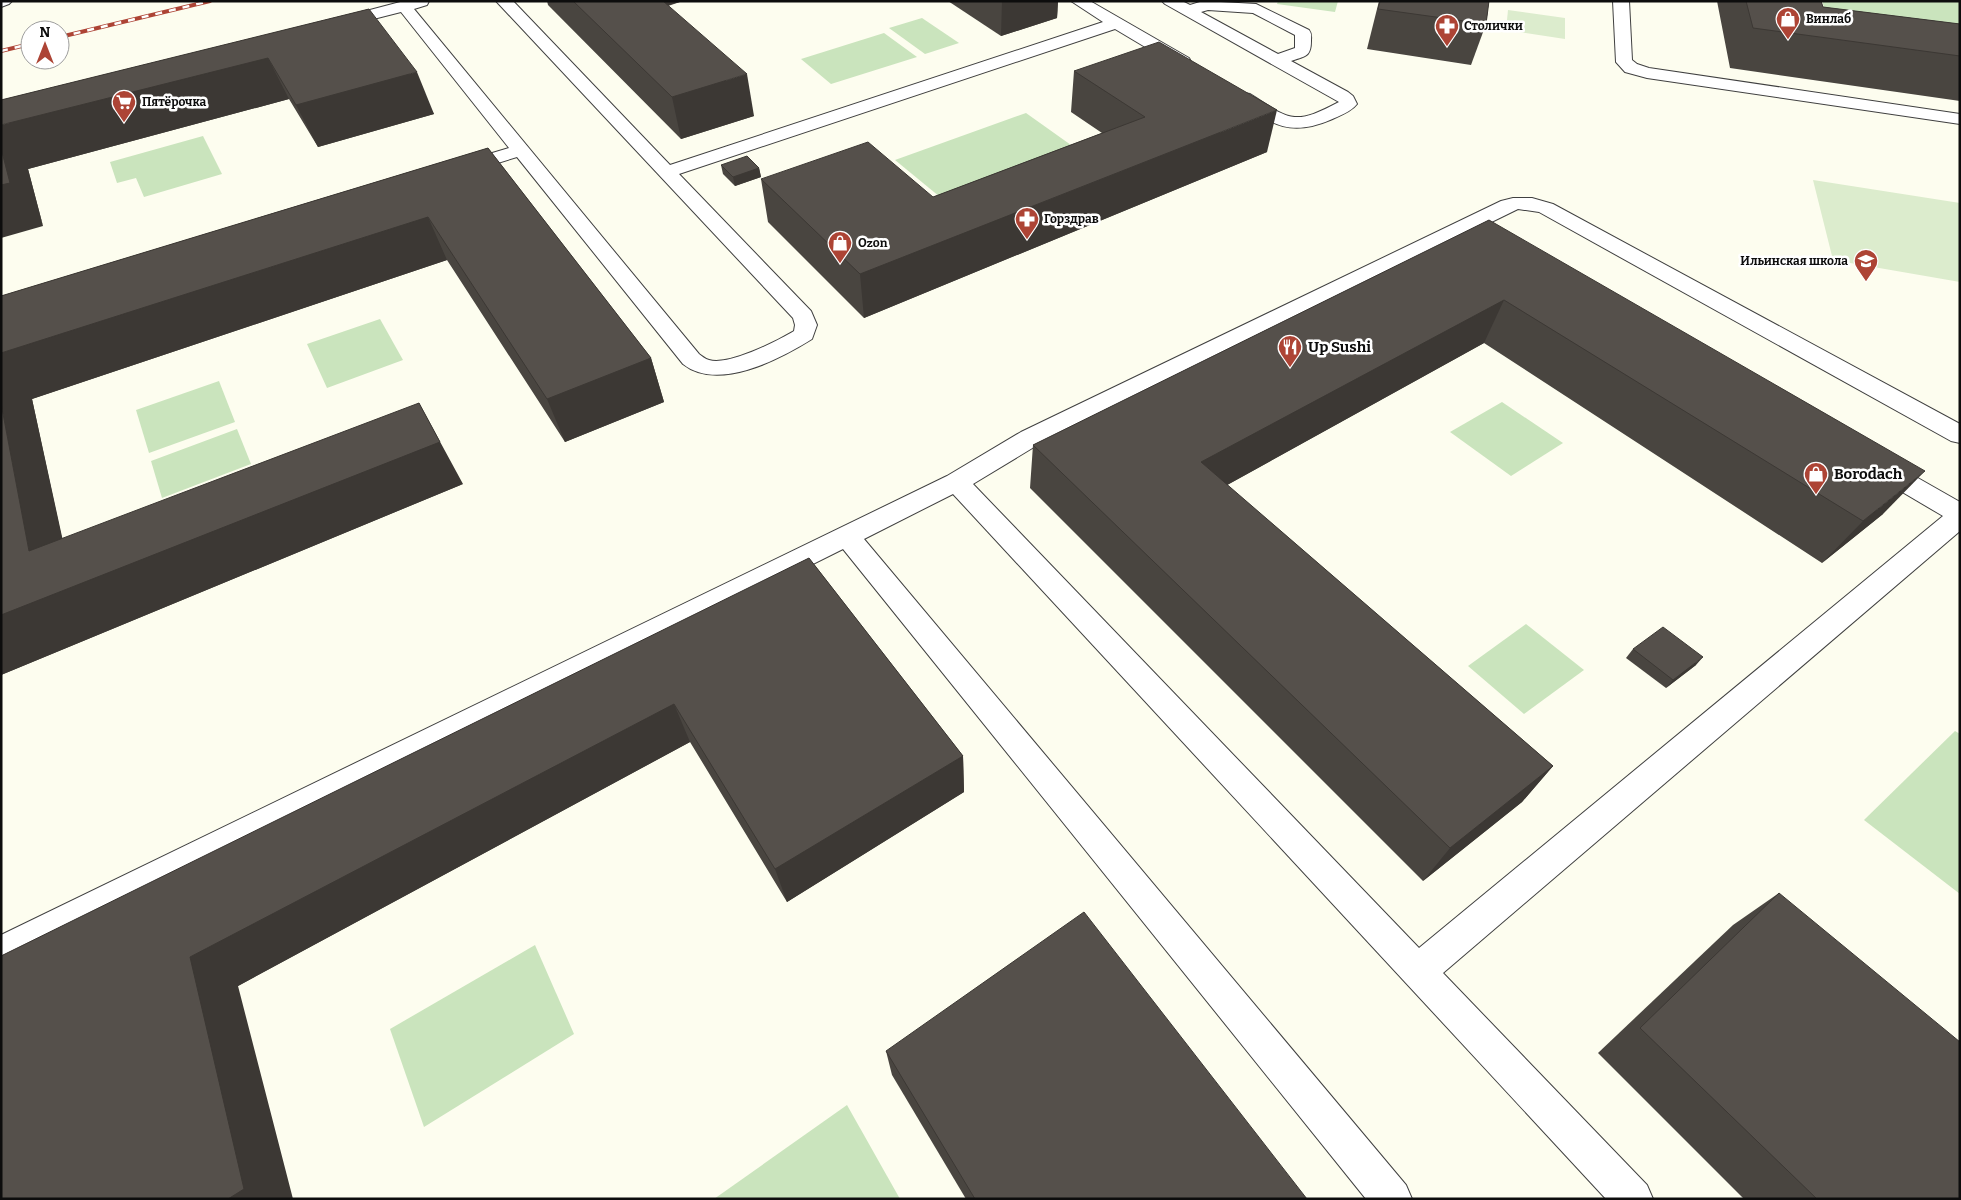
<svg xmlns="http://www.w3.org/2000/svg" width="1961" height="1200" font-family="Bitter,serif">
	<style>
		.green { fill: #cae4bd }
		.pitch { fill: #dceccd }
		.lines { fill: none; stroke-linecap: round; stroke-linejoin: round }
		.minor-casing { stroke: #404040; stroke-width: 2 }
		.minor { fill: #fff; fill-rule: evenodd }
		.rail-casing { stroke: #ad4435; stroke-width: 4 }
		.rail { stroke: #fff; stroke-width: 2.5; stroke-dasharray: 7; stroke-linecap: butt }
		.wall { fill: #494540 }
		.shaded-wall { fill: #3c3834 }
		.building { fill: #55504b; stroke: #3c3834 }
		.labels { text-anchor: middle; stroke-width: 5; stroke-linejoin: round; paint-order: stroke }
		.far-poi-label { font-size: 12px; font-weight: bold; fill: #0d0d0d; stroke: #fff; text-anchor: start }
		.poi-label { font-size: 15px; font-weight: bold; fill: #0d0d0d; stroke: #fff; text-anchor: start }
	</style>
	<rect width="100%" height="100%" fill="#fdfdef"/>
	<!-- green -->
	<g class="green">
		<polygon points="1278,1 1338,1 1335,12 1277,4"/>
		<polygon points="1822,1 1960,1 1960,52 1833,35"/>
		<polygon points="922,18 959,43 925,54 889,28"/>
		<polygon points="884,33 917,57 831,84 801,59"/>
		<polygon points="1026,113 1085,155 951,206 895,160"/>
		<polygon points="203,136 222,174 144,197 136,178 117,183 110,162"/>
		<polygon points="380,319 403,360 327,388 307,344"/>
		<polygon points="219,381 235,422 149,453 136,410"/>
		<polygon points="1502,402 1563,443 1511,476 1450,432"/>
		<polygon points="237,429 251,464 162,498 151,461"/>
		<polygon points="1526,624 1584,670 1524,714 1468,666"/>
		<polygon points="1955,731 1960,734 1960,894 1864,820"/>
		<polygon points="535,945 574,1034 424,1127 390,1029"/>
		<polygon points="847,1105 900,1199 714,1199"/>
	</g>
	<!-- pitch -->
	<g class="pitch">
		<polygon points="1508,10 1565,18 1565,39 1506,30"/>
		<polygon points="1813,180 1960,203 1960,282 1833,260"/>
	</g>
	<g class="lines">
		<!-- minor casing -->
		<g class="minor-casing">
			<g id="minor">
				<polygon points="1,1 12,1 9,4 1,7"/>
				<path d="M404,1H429L427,5L414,9L699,354C702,356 705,359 709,360C729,366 777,341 794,331L795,325L793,318L496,1H513L670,165L1103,22L1071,1H1090L1189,58L1191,62L1189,66H1177L1115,29L679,174L811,311L817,325L812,339C780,359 718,392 683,364L517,157L459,175L452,173L450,169L452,165L509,148L401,12L338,28L332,26L330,23L332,20Z"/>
				<path d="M1162,1H1182L1190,5L1203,1L1256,4L1309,30C1312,34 1311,36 1311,41C1311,58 1304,56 1291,61L1348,92L1353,96L1357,104C1351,112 1339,116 1330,120C1290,137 1272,124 1238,102L1235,98L1238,94L1244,93L1250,94C1290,120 1294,126 1339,102L1165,4ZM1208,10L1253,13L1295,35V48L1278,54L1201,12Z"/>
				<polygon points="1613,1 1629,1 1632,60 1637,64 1649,68 1960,114 1960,124 1647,78 1625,72 1616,62"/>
				<polygon points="1513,198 1532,198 1553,204 1960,424 1960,443 1951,441 1539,212 1518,209 1039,444 973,484 1419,948 1943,516 1870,473 1867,467 1870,461 1879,458 1888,461 1960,502 1960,531 1443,973 1647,1185 1653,1199 1606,1199 953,494 864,539 1406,1185 1412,1199 1366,1199 843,549 1,970 1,935 947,476 1021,432 1501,201"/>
			</g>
		</g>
		<!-- minor -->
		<use href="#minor" class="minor"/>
		<!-- rail casing -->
		<g class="rail-casing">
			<g id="rail">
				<polyline points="60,37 210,1"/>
				<polyline points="1,51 30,44"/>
			</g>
		</g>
		<!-- rail -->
		<use href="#rail" class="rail"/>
	</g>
	<!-- wall -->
	<g class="wall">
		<polygon points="547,1 683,1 668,6 754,116 681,139 548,5"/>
		<polygon points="948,1 1058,1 1057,18 1001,36"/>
		<polygon points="1379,1 1489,1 1486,24 1471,65 1367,49"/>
		<polygon points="1717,1 1821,1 1823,7 1960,24 1960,101 1730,68"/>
		<polygon points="369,9 434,114 318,147 289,99 28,169 43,226 1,100"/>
		<polygon points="1074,71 1267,152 864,318 768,222 761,179 933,197 1102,133 1071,112"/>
		<polygon points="488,148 651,358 664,402 565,442 447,260 32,399 62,539 463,484 1,675 1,296"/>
		<polygon points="721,165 759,168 761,177 735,186 723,174"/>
		<polygon points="1489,220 1883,514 1822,563 1484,343 1227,485 1553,766 1522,802 1423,881 1030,488 1033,445"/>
		<polygon points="809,558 963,756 964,792 787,902 690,742 238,986 1,956"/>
		<polygon points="1633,649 1696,665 1666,688 1626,658"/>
		<polygon points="1779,893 1960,1199 1744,1199 1598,1053 1733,925"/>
		<polygon points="886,1051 1307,1199 966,1199 892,1075"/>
	</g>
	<!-- shaded-wall -->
	<g class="shaded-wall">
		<polygon points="638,1 683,1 640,13"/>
		<polygon points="1002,1 1058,1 1057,18 1001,36"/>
		<polygon points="268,58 289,99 28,169 43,226 1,238 1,125"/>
		<polygon points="417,72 434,114 318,147 296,105"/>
		<polygon points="747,74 754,116 681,139 672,97"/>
		<polygon points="1277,110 1267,152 864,318 860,274"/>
		<polygon points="759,168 761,177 735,186 733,177"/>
		<polygon points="428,217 447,260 32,399 73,587 419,403 463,484 1,675 1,615 29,551 1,403 1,353"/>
		<polygon points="1504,300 1484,343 1191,505 1201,462"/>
		<polygon points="651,358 664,402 565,442 547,399"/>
		<polygon points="1925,471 1883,514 1822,563 1863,521"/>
		<polygon points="1703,657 1696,665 1666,688 1673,680"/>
		<polygon points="674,704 690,742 238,986 293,1199 228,1199 190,957"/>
		<polygon points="963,756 964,792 787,902 775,869"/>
		<polygon points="1553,766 1522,802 1423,881 1450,848"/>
	</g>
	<!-- building -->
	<g class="building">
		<polygon points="573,1 663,1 747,74 672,97"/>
		<polygon points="1380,1 1489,1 1486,24 1378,9"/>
		<polygon points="1746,1 1821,1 1823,7 1960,24 1960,56 1753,28"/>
		<polygon points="369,9 417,72 296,105 268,58 1,125 1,100"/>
		<polygon points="1159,42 1277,110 860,274 761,179 868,142 933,197 1145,117 1074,71"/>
		<polygon points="1,148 10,183 1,185"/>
		<polygon points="488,148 651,358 547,399 428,217 1,353 1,296"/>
		<polygon points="747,156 759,168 733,177 721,165"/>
		<polygon points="1489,220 1925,471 1863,521 1504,300 1201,462 1553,766 1450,848 1033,445"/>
		<polygon points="1,403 29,551 419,403 440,442 1,615"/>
		<polygon points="809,558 963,756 775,869 674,704 190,957 244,1189 228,1199 1,1199 1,956"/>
		<polygon points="1663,627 1703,657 1673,680 1633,649"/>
		<polygon points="1779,893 1960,1042 1960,1199 1817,1199 1640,1028"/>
		<polygon points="1084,912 1307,1199 975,1199 886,1051"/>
	</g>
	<!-- icons -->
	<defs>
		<g id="shop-pin" transform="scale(1.25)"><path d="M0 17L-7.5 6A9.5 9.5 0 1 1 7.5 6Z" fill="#ad4435" stroke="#fff"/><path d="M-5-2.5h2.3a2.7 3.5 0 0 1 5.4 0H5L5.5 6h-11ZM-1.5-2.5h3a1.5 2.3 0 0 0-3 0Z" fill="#fff"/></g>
		<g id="pharmacy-pin" transform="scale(1.25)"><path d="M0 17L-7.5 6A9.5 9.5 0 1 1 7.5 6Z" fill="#ad4435" stroke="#fff"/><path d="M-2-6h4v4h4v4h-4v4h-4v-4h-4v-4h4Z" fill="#fff"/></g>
		<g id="supermarket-pin" transform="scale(1.25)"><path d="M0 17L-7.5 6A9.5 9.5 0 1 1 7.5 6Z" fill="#ad4435" stroke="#fff"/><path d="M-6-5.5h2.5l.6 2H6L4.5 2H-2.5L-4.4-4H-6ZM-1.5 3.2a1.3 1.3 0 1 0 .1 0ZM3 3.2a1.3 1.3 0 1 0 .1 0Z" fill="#fff"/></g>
		<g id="school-pin" transform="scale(1.25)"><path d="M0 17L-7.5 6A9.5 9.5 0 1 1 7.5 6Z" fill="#ad4435" stroke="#fff"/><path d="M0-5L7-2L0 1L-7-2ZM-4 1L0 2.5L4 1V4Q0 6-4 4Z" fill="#fff"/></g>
		<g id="restaurant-pin" transform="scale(1.25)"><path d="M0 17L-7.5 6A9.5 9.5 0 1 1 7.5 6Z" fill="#ad4435" stroke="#fff"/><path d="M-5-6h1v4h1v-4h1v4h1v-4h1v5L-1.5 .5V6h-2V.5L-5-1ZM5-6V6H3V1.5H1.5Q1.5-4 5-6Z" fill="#fff"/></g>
	</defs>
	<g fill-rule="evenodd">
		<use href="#shop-pin" x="1788" y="19"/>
		<use href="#pharmacy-pin" x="1447" y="26"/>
		<use href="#supermarket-pin" x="124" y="102"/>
		<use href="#pharmacy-pin" x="1027" y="219"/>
		<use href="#shop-pin" x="840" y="243"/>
		<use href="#school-pin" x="1866" y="261"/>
		<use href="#restaurant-pin" x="1290" y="347"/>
		<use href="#shop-pin" x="1816" y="474"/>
	</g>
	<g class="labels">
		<!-- far-poi labels -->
		<g class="far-poi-label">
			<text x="1806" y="23">Винлаб</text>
			<text x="1464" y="30">Столички</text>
			<text x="142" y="106">Пятёрочка</text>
			<text x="1044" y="223">Горздрав</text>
			<text x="858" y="247">Ozon</text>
			<text x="1848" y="265" text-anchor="end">Ильинская школа</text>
		</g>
		<!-- poi labels -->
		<g class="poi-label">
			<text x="1308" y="352">Up Sushi</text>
			<text x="1834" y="479">Borodach</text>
		</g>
	</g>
	<!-- border -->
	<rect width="1961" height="1200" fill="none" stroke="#0d0d0d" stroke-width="5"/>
	<!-- north arrow -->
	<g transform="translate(45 45)"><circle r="24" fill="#ffffff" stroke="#9e9e9e"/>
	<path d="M0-4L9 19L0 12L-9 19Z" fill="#ad4435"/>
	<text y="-8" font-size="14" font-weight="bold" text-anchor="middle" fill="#0d0d0d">N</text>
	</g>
</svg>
